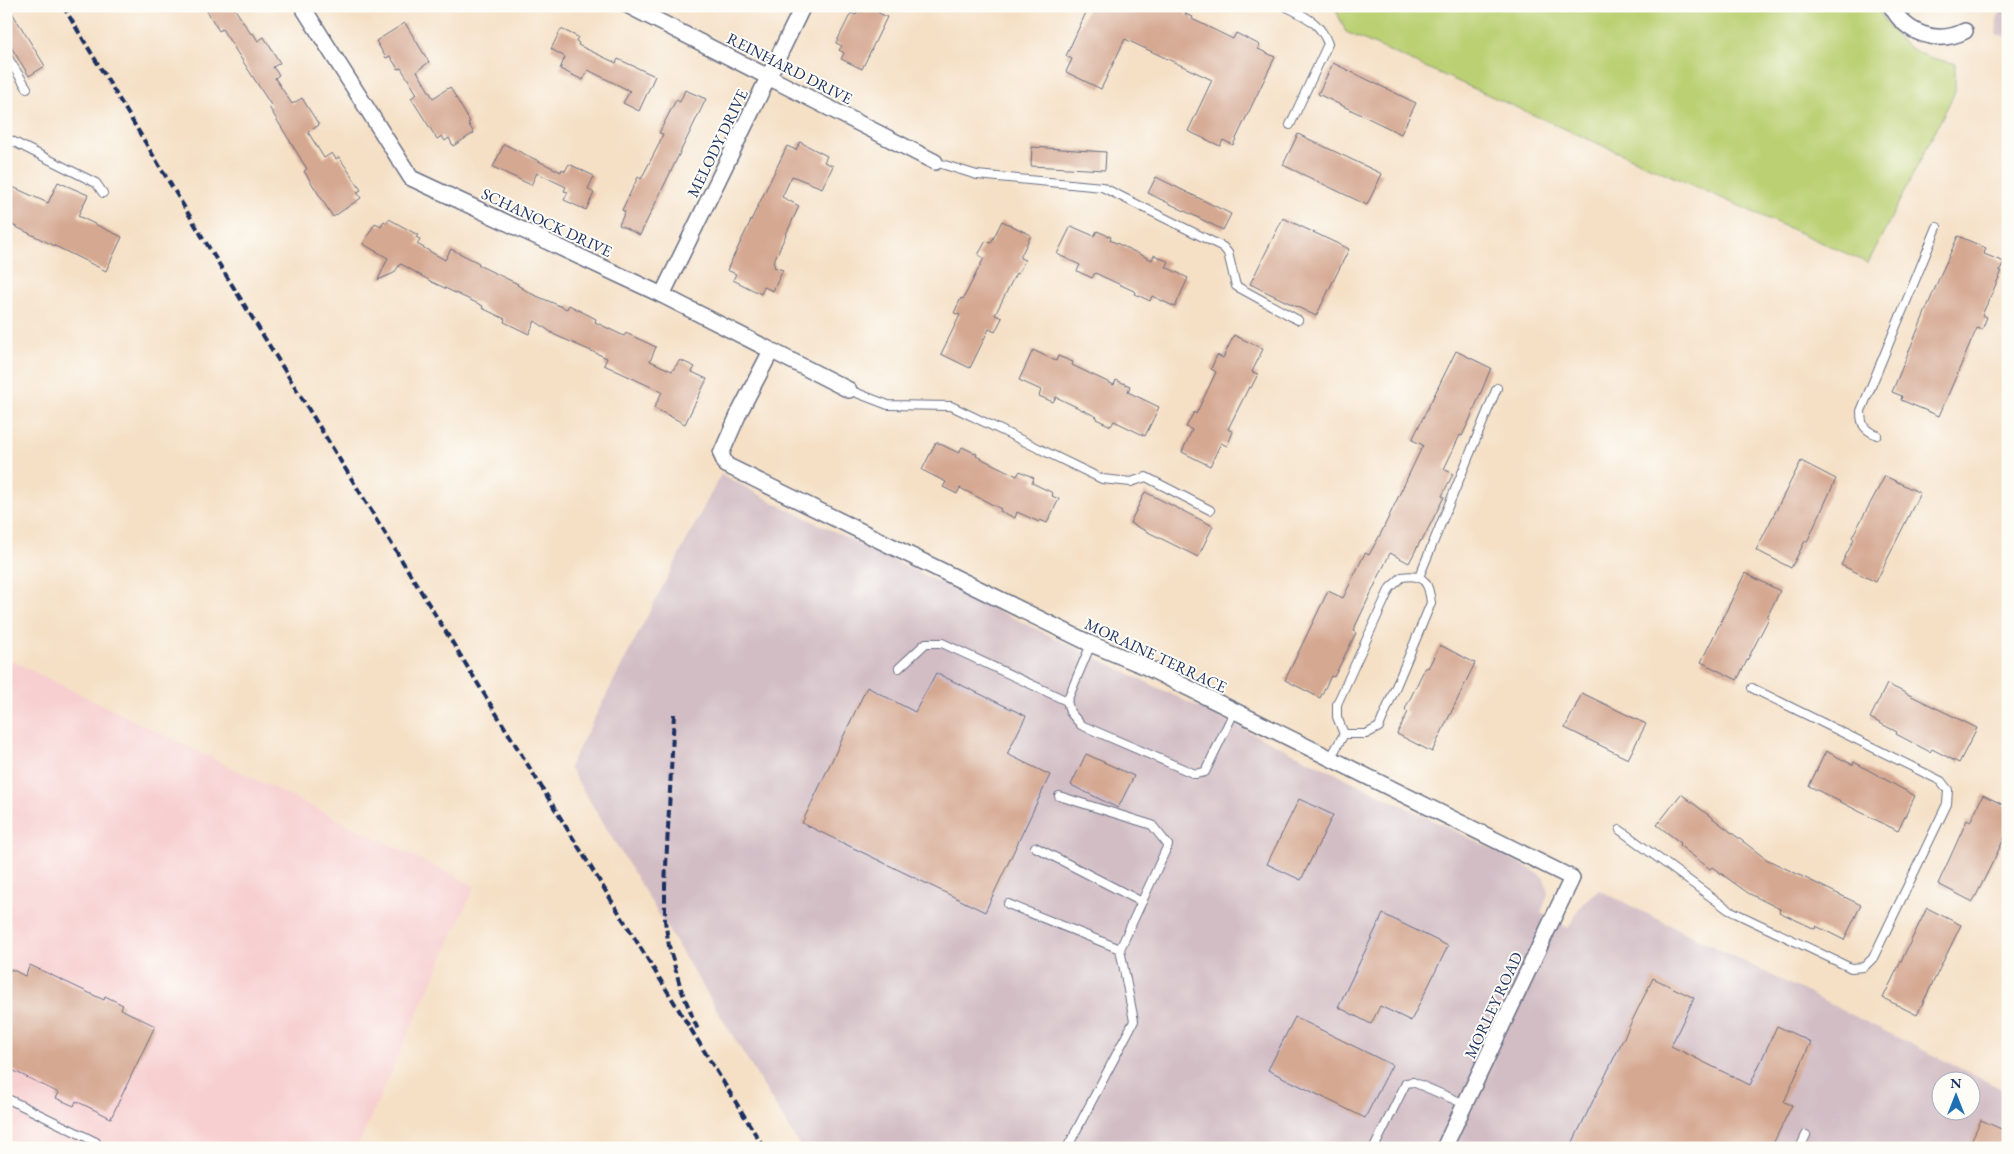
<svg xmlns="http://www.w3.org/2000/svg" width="2014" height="1154" font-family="'EB Garamond',serif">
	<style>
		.built { fill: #f7cfd0 }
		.industrial { fill: #d2bdc5; fill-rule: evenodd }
		.green { fill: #bbd073; stroke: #6b8068 }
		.building { fill: #d5a892 }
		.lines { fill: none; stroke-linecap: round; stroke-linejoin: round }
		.service-casing { stroke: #676d82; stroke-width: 10 }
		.minor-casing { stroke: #676d82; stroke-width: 18 }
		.service { stroke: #fff; stroke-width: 8 }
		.minor { stroke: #fff; stroke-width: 15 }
		.rail { stroke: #1b2f5e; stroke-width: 4; stroke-dasharray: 8 4; stroke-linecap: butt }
		.labels { text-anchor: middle; stroke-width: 4; stroke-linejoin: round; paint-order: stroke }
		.street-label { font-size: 16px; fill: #1b2f5e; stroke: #fdfcf7 }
	</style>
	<rect width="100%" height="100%" fill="#fdfcf7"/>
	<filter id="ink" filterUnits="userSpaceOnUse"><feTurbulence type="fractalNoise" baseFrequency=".02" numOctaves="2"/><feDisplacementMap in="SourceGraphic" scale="10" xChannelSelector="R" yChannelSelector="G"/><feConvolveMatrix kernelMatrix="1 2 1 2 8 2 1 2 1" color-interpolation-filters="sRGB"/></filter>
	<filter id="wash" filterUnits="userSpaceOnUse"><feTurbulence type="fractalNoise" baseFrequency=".0096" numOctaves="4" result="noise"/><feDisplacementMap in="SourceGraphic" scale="20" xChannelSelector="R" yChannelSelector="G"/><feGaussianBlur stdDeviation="1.12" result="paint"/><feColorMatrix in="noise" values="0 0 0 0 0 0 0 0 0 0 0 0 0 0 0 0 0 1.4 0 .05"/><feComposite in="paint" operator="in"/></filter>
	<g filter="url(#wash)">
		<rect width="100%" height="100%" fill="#f5e0c6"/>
		<!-- built -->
		<polygon class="built" points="6,658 475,886 357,1148 6,1148"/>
		<!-- industrial -->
		<g class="industrial">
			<polygon points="2004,6 2008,6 2008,36 1996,35 1997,19"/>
			<path d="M721,474L775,503L1482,844L1529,868L1543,877L1546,884L1548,894L1541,913L1568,928L1582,904L1599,890L2008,1092V1148H801L569,767ZM1942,1082H1972V1112H1942Z"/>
		</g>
		<!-- green -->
		<path class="green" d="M1334,6H1877C1894,42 1915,57 1955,63V92L1868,263L1346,32Z"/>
		<g id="blocks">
			<!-- building -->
			<g class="building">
				<polygon points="6,6 8,6 45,66 29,76 6,39"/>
				<polygon points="204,6 233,6 251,34 253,33 258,41 264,37 280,63 273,67 279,75 275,78 292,104 302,98 319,125 308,132 324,158 332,153 336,159 339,157 361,190 357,192 361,198 333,217 304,171 307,169 269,107 271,105 222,29 219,31"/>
				<polygon points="865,6 887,17 862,69 841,59 844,53 839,50 842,46 836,43 851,13 856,15 858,10 862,12"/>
				<polygon points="1089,6 1174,6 1186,12 1185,14 1193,17 1192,19 1233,39 1236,33 1260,45 1258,49 1275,57 1233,145 1223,140 1220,146 1188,131 1212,80 1125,39 1101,89 1066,72 1072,59 1066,56"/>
				<polygon points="405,23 429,62 417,71 433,98 450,87 470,122 468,123 474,133 453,146 449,138 445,141 442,136 437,139 411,98 417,94 401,68 398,69 390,56 386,58 376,41"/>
				<polygon points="561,29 578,37 576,41 579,43 578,45 616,63 618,59 655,76 639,111 623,103 630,91 588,70 583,80 560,69 565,57 551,49"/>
				<polygon points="1333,63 1416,103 1401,134 1318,94"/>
				<polygon points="685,90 706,99 640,235 619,225 625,212 622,210 638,177 641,179 657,148 663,134 659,133 676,100 680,102"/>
				<polygon points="1298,134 1382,174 1367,205 1283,165"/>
				<polygon points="800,142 827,156 824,162 833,166 822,188 792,176 782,197 799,206 773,263 775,265 774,267 783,270 773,291 764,287 761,294 733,280 736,274 727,270 787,146 796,150"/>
				<polygon points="504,144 561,172 562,169 565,171 569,164 594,176 588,189 594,193 586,210 564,200 568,192 564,191 566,187 537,173 531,185 493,167"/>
				<polygon points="1032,147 1106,152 1105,170 1031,166"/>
				<polygon points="1156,177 1231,214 1223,230 1148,193"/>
				<polygon points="58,182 88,195 78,216 122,237 106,271 6,222 6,184 48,203"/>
				<polygon points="1283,218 1349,249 1316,316 1250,284"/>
				<polygon points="389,219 418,235 416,237 420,239 417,244 445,260 451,249 479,263 478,265 518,284 517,285 532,294 567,309 569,305 596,319 595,322 624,336 626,333 656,347 650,361 672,371 680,360 695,367 692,372 707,379 685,424 654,408 662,392 604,365 607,358 555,335 535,321 529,334 504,322 505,319 482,308 483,306 432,282 403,265 400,264 394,273 378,280 388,258 363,244 375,223 381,226 384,221 387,223"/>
				<polygon points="1002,221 1031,235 1020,258 1025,260 1018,274 1016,273 995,315 1002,318 995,332 989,329 970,368 941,354 960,315 954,313 961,298 963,299 984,258 978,255 986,241 991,243"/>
				<polygon points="1071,226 1094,236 1097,231 1111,237 1110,240 1152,260 1154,255 1169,262 1166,267 1188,278 1175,307 1152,296 1150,301 1135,294 1136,292 1095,273 1092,278 1077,271 1080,265 1057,254"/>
				<polygon points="1958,236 1986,248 1984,254 2004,262 2000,271 2002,271 1982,315 1987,317 1982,330 1977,328 1939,416 1901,400 1902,396 1892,392 1940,276"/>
				<polygon points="1234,335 1263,349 1252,372 1258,374 1251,388 1249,387 1228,429 1233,432 1227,446 1221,443 1210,466 1182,452 1192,430 1186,427 1194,412 1196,414 1216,372 1211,369 1217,355 1223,358"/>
				<polygon points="1033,350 1056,361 1058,356 1073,362 1072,365 1114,385 1116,380 1130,386 1128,392 1159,407 1145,436 1114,421 1111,426 1096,419 1097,417 1056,397 1053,402 1039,396 1041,390 1019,380"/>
				<polygon points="1456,351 1491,368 1470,419 1462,436 1460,435 1444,469 1453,474 1442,496 1444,497 1422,541 1421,540 1409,563 1390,553 1353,631 1356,633 1334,677 1331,676 1320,698 1285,680 1328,591 1343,598 1365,553 1369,555 1382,531 1423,445 1412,440"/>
				<polygon points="936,442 959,453 962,447 977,454 976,456 1017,476 1020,471 1034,478 1032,483 1053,493 1052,496 1059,499 1047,523 1040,520 1039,522 1017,512 1015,518 1000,511 1001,509 960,488 957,494 943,487 946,482 922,470"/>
				<polygon points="1801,461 1836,479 1807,542 1805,541 1791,568 1756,550"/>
				<polygon points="1885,476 1920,493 1876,582 1841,565 1854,539 1852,537"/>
				<polygon points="1145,492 1213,526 1198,557 1130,523"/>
				<polygon points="1745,573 1780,591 1767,617 1769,618 1737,680 1701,662"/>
				<polygon points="1440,645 1475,663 1432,752 1397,734 1408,712 1405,711 1406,707 1424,670 1427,667 1428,668"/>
				<polygon points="936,673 1026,716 1007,754 1050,775 985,912 802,823 867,687 915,712"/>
				<polygon points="1887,684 1977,728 1959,763 1932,749 1930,752 1896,734 1897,732 1870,718"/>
				<polygon points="1582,693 1646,724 1628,759 1565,728"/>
				<polygon points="1826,751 1853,765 1854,762 1915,796 1898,831 1809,786"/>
				<polygon points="1086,754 1134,776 1118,808 1071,785"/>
				<polygon points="1681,794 1766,859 1861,905 1844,940 1816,926 1815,929 1779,912 1780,909 1748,893 1712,867 1710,869 1679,845 1681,843 1657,825"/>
				<polygon points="1983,795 2008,807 2008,831 1973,902 1938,884 1967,820 1970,822"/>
				<polygon points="1299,799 1333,815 1301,880 1267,864"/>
				<polygon points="1927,908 1961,925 1917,1015 1883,998"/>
				<polygon points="1383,914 1448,946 1411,1021 1380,1006 1371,1024 1338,1007"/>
				<polygon points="30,965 104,1000 105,996 123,1005 121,1009 155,1026 111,1118 76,1101 74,1106 56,1098 59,1093 6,1067 6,978 11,969 25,976"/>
				<polygon points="1653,978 1694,998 1671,1046 1750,1085 1777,1026 1811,1042 1784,1102 1792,1105 1771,1148 1570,1148"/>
				<polygon points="1295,1017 1392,1065 1365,1118 1268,1070"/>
				<polygon points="1981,1120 2008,1132 2008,1148 1987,1148 1971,1141"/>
			</g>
		</g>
	</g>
	<g filter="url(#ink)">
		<use href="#blocks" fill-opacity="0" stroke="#676d82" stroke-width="1"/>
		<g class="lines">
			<!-- service casing -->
			<g class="service-casing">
				<g id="service">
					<path d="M1285,6C1306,17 1320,22 1328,44L1290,125"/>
					<polyline points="6,55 27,88"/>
					<polyline points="6,138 96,183 103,193"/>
					<polyline points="935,162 977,175 1102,187 1223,247 1228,253 1236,286 1298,320"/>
					<polyline points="849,390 888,405 951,406 1102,479 1131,482 1146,477 1210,510"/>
					<path d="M1877,435C1864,430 1861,425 1861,411L1937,227"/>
					<polyline points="1419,577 1497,388"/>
					<polyline points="899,668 926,643 942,643 1067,701 1091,644"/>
					<polyline points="1067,701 1070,712 1081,725 1195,774 1205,772 1234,712"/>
					<path d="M1331,757L1344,734L1337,717V704L1390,588L1402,577C1425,573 1429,584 1431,603L1379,727L1366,734H1344"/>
					<polyline points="1059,796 1152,825 1168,845 1120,949 1134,1021 1067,1148"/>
					<polyline points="1620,830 1729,910 1851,968 1864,967 1873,958 1947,804 1948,790 1941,781 1752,688"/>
					<polyline points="1035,847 1142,902"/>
					<polyline points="1008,904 1120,949"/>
					<polyline points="6,1098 96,1142 97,1148"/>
					<polyline points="1374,1148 1406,1083 1413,1082 1465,1104"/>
					<polyline points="1800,1148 1806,1135"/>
				</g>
			</g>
			<!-- minor casing -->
			<g class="minor-casing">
				<g id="minor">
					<polyline points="302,6 411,178 662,295 849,390"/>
					<polyline points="629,6 935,162"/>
					<path d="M1891,6C1906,34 1937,45 1965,31"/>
					<polyline points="662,295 803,6"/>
					<polyline points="771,351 739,413 721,454 726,465 1091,644 1144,666 1572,878 1444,1148"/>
				</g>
			</g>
			<!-- service -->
			<use href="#service" class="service"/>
			<!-- minor -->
			<use href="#minor" class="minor"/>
			<!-- rail -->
			<g class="rail">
				<polyline points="63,6 200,233 764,1148"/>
				<polyline points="674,714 665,885 665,921 669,946 681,989 698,1030"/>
			</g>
		</g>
	</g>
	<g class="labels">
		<!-- street labels -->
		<g class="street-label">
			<text transform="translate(790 68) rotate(27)" y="6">REINHARD DRIVE</text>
			<text transform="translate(717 143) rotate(-64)" y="6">MELODY DRIVE</text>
			<text transform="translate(547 222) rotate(25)" y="6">SCHANOCK DRIVE</text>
			<text transform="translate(1156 655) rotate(25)" y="6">MORAINE TERRACE</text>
			<text transform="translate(1493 1005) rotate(-65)" y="6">MORLEY ROAD</text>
		</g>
	</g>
	<!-- margin -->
	<rect width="2014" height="1154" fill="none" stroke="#fdfcf7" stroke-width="25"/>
	<!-- north arrow -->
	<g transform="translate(1956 1096)"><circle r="24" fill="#fdfcf7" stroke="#a3aaba"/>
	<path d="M0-4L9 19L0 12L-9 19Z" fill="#1f6fb2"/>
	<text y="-8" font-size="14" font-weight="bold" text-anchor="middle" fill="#1b2f5e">N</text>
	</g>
</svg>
